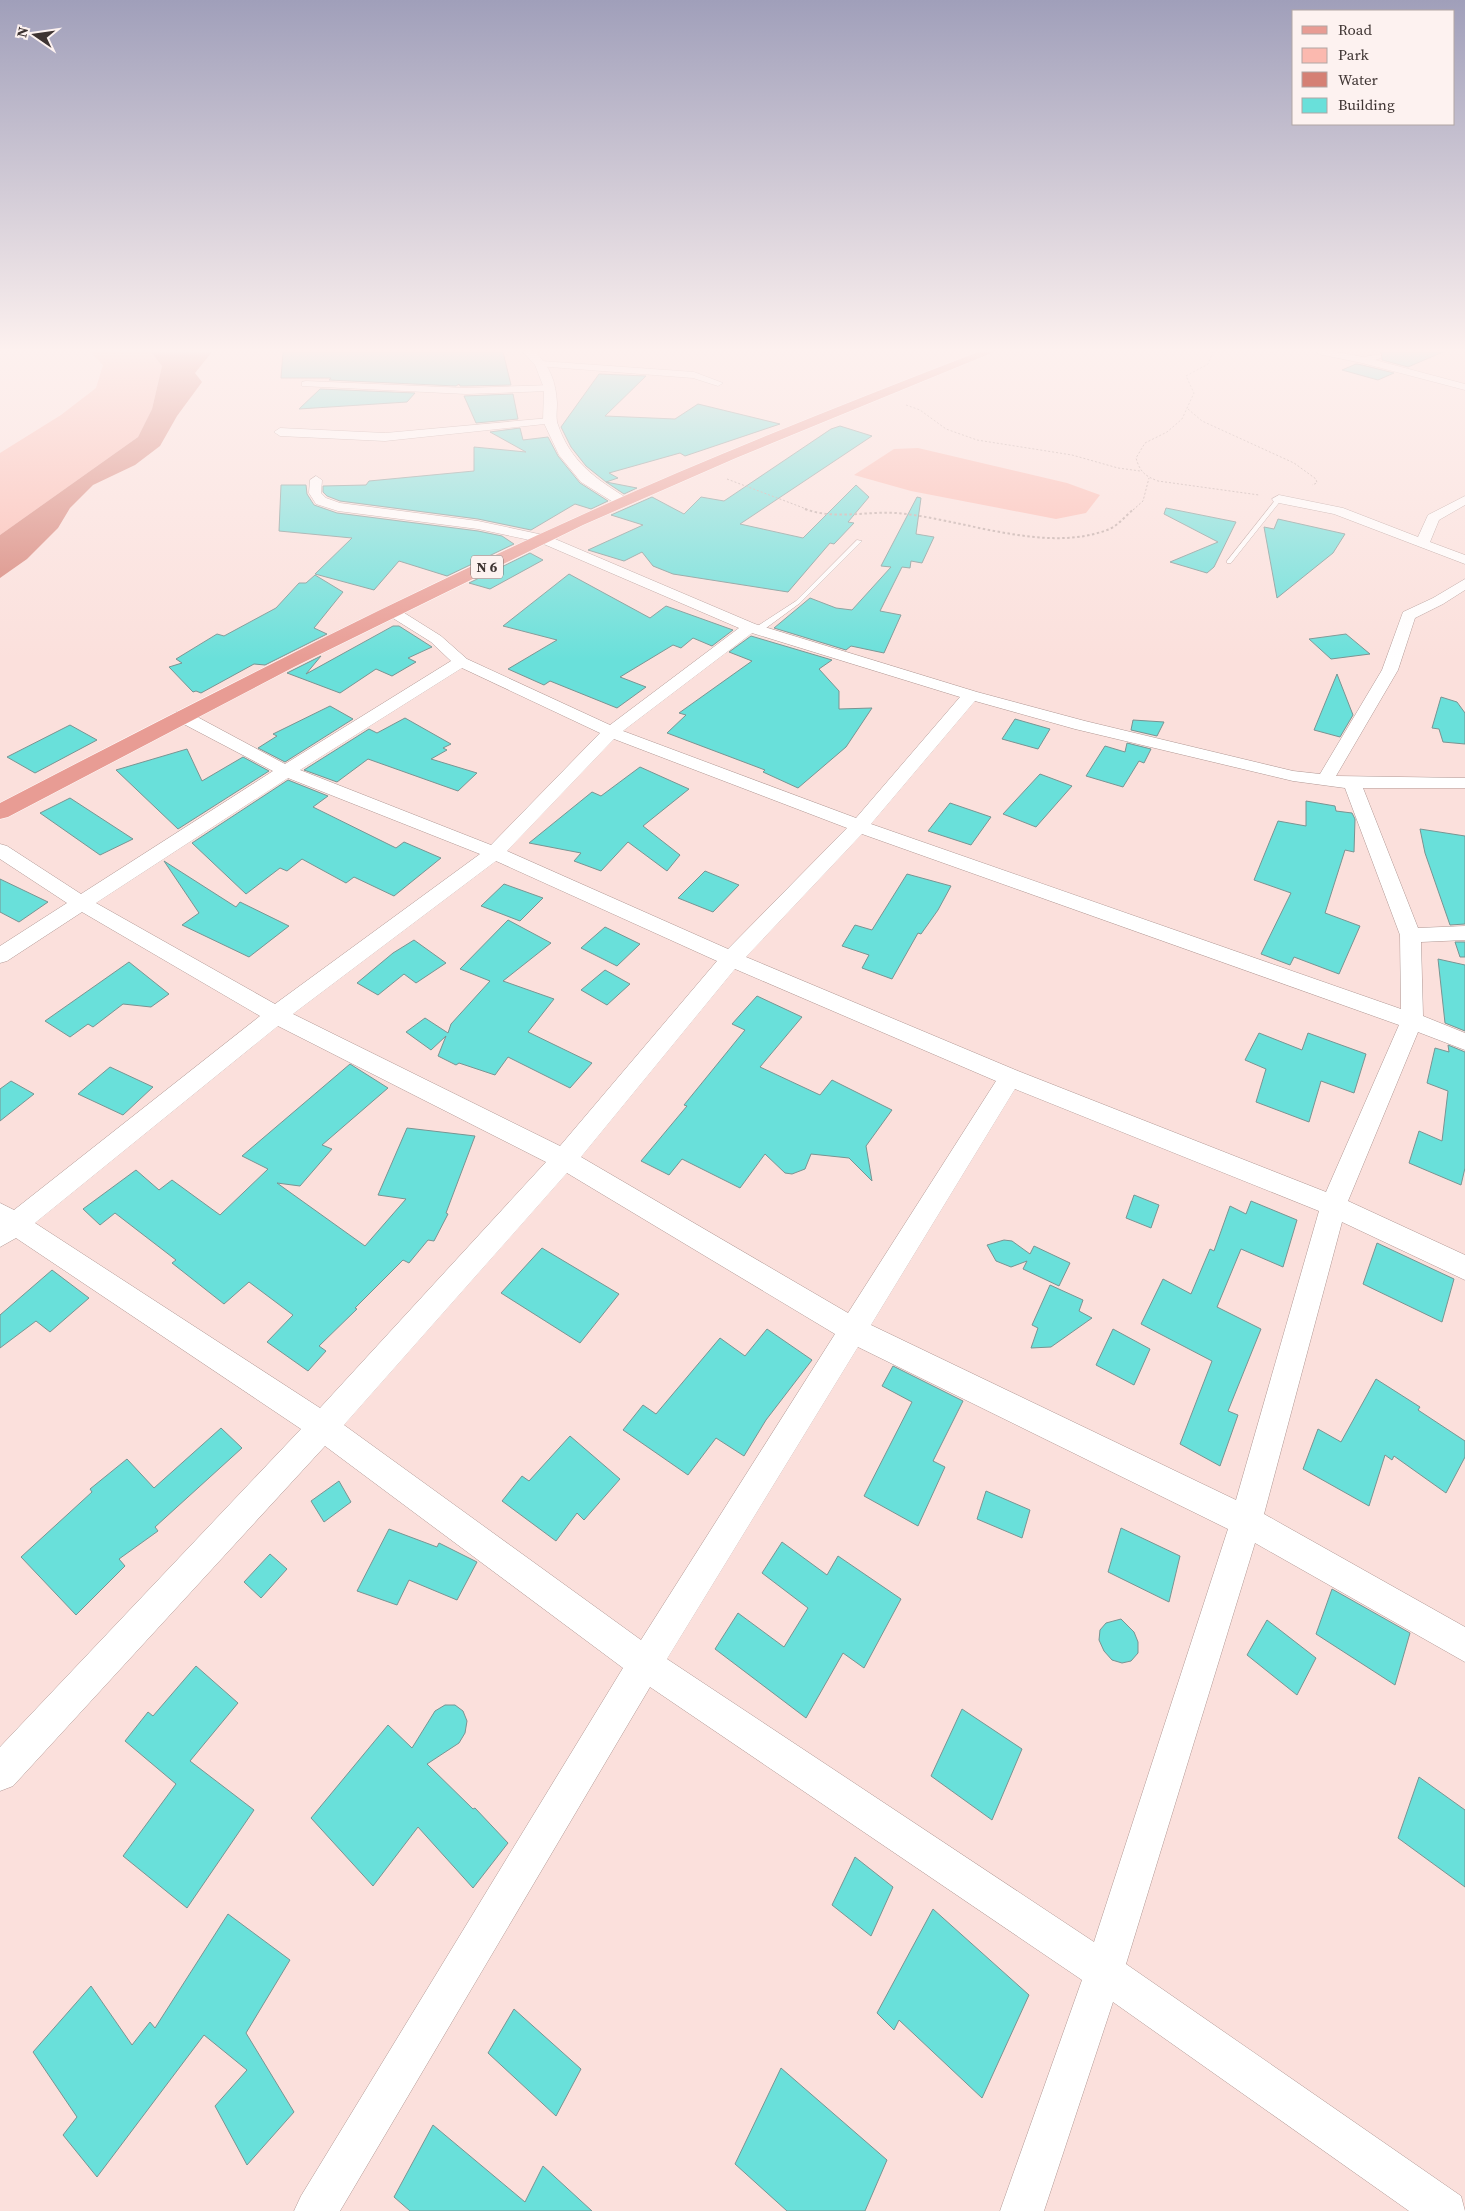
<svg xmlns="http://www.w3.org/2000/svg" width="1465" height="2211" font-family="'Source Serif 4',serif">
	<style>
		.green { fill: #fbb9af }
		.water { fill: #d58074 }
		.building { fill: #69e0da; stroke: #799492 }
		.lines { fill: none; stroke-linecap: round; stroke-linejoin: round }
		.service-casing { stroke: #b19894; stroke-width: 1 }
		.minor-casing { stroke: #b19894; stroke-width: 1 }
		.tertiary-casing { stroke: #b19894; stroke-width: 1 }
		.primary-casing { stroke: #fff; stroke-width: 1 }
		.path-far1 { stroke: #bca7a3; stroke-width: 1; stroke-dasharray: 2 2; stroke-linecap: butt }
		.path { stroke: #bca7a3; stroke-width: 2; stroke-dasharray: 2.5 2.5; stroke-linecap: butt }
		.service { fill: #fff; fill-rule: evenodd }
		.minor { fill: #fff; fill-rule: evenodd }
		.tertiary { fill: #fff; fill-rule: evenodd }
		.primary { fill: #e89c94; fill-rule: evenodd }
		.labels { text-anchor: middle; stroke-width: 5; stroke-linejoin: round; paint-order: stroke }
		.shield { fill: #fdf2f0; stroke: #776d6b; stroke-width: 1 }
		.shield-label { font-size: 14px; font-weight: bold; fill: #3e3432 }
	</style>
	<rect width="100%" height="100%" fill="#fbe0dc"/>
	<!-- green -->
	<g class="green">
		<polygon points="91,352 151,352 162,366 152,409 138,437 0,535 0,453 61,415 96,388 103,365"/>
		<polygon points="918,448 1067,483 1100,495 1086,513 1056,519 911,491 854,475 894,449"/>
	</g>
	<!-- water -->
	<polygon class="water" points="151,352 212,352 195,373 202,382 177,416 160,446 135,465 93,485 70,508 58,528 27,559 0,578 0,535 138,437 152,409 162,366"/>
	<!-- building -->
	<g class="building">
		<polygon points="283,352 503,352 511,385 466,386 460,386 459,384 456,386 329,380 331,378 281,378"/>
		<polygon points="1381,352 1443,352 1408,367 1382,360"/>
		<polygon points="1356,364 1362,365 1394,373 1378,380 1342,370"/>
		<polygon points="599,374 646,376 605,416 675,419 698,404 780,424 685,456 680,453 609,473 618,478 606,482 637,488 624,494 606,482 586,466 571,447 561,427"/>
		<polygon points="320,389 415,393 407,402 299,409"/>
		<polygon points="513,394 518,419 476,423 464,396"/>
		<polygon points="840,426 872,436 740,524 803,538 856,485 869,497 848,522 854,523 834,544 830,543 788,592 673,574 653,566 642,552 624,561 588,550 643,525 611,515 652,497 684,514 701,497 724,501 831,429"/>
		<polygon points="520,428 523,440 548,437 558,456 580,483 608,501 591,509 575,504 531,530 478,519 340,501 327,496 323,492 323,486 366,485 369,481 474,471 474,447 526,452 490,432"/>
		<polygon points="281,485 306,485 307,494 314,505 337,513 478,531 502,536 514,544 447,576 399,561 374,590 315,574 352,538 279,531"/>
		<polygon points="917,497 921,498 916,534 934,537 922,563 911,561 910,568 902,567 880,611 901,615 884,653 851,646 846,650 774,628 810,598 836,608 852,610 891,567 881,566"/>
		<polygon points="1166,508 1236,522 1214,567 1207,573 1170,562 1218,542 1164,514"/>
		<polygon points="1278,519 1345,534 1333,553 1277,598 1264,527 1274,529"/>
		<polygon points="530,553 543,560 490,589 469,583"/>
		<polygon points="569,574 650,618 666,606 733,630 712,646 693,638 681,648 673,645 620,677 646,687 617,708 550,681 544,685 508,669 557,640 503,626"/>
		<polygon points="315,575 343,592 314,628 327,634 265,665 254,664 201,693 196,691 193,692 169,667 182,663 176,659 217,634 224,636 276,608 299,583 306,583"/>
		<polygon points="393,626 399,626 432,647 408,658 416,662 392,676 376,669 340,693 287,673 321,656 306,674"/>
		<polygon points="1346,634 1370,654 1331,659 1309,639"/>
		<polygon points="751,636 832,660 819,669 839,691 839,709 872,708 846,747 798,788 763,772 765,770 667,733 686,715 679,713 752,661 729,652"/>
		<polygon points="1337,674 1353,715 1340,737 1314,730"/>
		<polygon points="1441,697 1457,702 1465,713 1465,744 1443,742 1439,729 1432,728"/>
		<polygon points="330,706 353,719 285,762 258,748 277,736 273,734"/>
		<polygon points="405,718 451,744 443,748 447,750 431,759 477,773 458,791 368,759 337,782 304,770 369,729 377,733"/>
		<polygon points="1015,719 1050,729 1038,749 1002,739"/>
		<polygon points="1133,720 1164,722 1157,736 1131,730"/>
		<polygon points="70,725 97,740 35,773 7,757"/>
		<polygon points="1127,743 1151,749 1144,763 1139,761 1123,787 1086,776 1105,746 1125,752"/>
		<polygon points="187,749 202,781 243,757 269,771 178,829 116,770"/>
		<polygon points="640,767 689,789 643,826 680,855 667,871 628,842 601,871 574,861 581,853 529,843 592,792 601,796"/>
		<polygon points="1040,774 1072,786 1036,827 1003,814"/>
		<polygon points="288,780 328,796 313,807 396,848 404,842 441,858 394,896 354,877 346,883 302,859 287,871 280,868 246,894 192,843"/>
		<polygon points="70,798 133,839 100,855 40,813"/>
		<polygon points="1306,801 1335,806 1336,811 1352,813 1355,819 1354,852 1345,850 1325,913 1360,926 1339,974 1294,957 1290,965 1261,954 1291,893 1254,880 1278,821 1306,826"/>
		<polygon points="950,803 991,817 971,845 928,831"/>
		<polygon points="1420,829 1465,836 1465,924 1450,925 1425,853"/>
		<polygon points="164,861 236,907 240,902 289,926 249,957 182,925 199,913"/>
		<polygon points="705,871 739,885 713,912 678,898"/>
		<polygon points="907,874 951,886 938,910 921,934 918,933 892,979 862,968 869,955 842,946 855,925 872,930"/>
		<polygon points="0,879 48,902 19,922 0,912"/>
		<polygon points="504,884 543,898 520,921 481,906"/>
		<polygon points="508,920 551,943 503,981 554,999 528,1032 592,1063 570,1088 508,1057 495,1075 459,1063 456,1065 438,1056 446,1036 431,1050 406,1032 425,1018 448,1033 451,1024 490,981 460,969"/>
		<polygon points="605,927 640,944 617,966 581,948"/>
		<polygon points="414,940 446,963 416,983 404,974 378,995 357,983 393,953"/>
		<polygon points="1455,942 1465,942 1465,957 1460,957"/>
		<polygon points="1438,959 1465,965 1465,1031 1445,1023"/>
		<polygon points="129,962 169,994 151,1007 123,1004 93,1027 88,1024 70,1037 45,1021"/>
		<polygon points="605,970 630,984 607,1005 581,990"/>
		<polygon points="757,996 802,1017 760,1067 820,1095 832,1080 892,1110 866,1146 872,1181 849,1158 811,1154 805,1169 792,1174 785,1173 765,1154 740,1188 682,1159 669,1175 641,1161 687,1106 684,1105 745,1030 732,1024"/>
		<polygon points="1259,1033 1302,1050 1308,1033 1366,1054 1354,1093 1321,1081 1309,1122 1256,1102 1266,1069 1245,1060"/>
		<polygon points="1448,1045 1465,1052 1465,1168 1461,1185 1409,1163 1419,1131 1442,1141 1448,1091 1427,1083 1435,1048 1449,1052"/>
		<polygon points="350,1064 388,1088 322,1145 332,1149 300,1186 277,1183 365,1246 406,1199 378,1195 407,1128 475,1136 446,1213 448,1214 434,1241 428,1240 409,1263 403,1260 355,1308 357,1309 319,1346 326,1351 308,1371 267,1342 293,1315 249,1282 224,1304 172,1263 176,1260 115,1213 100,1225 83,1209 136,1170 159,1190 172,1180 220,1215 268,1169 242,1156"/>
		<polygon points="110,1067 153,1087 123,1115 78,1094"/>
		<polygon points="11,1081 34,1094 0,1121 0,1089"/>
		<polygon points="1134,1195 1159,1205 1151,1228 1126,1218"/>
		<polygon points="1251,1201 1297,1220 1283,1267 1241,1249 1217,1307 1261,1329 1228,1411 1238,1415 1220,1466 1180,1444 1212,1361 1141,1324 1163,1279 1191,1294 1210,1249 1214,1251 1230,1206 1246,1214"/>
		<polygon points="1004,1240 1012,1241 1030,1254 1034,1246 1070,1263 1059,1286 1023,1269 1027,1261 1011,1267 996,1261 987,1245"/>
		<polygon points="1377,1243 1454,1279 1442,1322 1363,1284"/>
		<polygon points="542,1248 619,1294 580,1343 501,1293"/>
		<polygon points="52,1270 89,1298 50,1332 36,1321 0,1348 0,1315"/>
		<polygon points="1050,1285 1083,1300 1079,1311 1092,1318 1051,1347 1031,1348 1038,1328 1032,1325"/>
		<polygon points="767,1329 812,1360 766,1420 744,1456 716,1438 688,1475 623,1430 643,1405 656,1414 720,1338 745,1356"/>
		<polygon points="1113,1329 1150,1349 1134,1385 1096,1365"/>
		<polygon points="893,1366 963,1401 933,1461 945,1467 918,1526 864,1496 912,1402 882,1386"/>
		<polygon points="1376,1379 1420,1407 1418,1410 1465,1441 1465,1457 1446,1493 1394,1456 1392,1460 1385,1455 1369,1506 1303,1469 1318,1429 1341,1442"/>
		<polygon points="221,1428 242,1448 155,1527 158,1531 119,1559 125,1566 76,1615 21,1557 92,1492 90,1489 127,1459 154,1488"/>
		<polygon points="570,1436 620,1479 584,1520 577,1513 556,1541 502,1501 522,1476 529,1481"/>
		<polygon points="339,1481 351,1502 324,1522 311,1501"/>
		<polygon points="986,1491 1030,1510 1022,1538 977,1519"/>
		<polygon points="1121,1528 1180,1556 1169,1602 1108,1572"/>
		<polygon points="389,1529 437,1547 439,1543 477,1562 457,1600 409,1580 397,1605 357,1591"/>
		<polygon points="782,1542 827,1575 838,1556 901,1599 864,1668 843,1653 806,1718 715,1649 738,1613 784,1647 808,1608 762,1573"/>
		<polygon points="270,1554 287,1569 261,1598 244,1582"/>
		<polygon points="1332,1589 1410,1633 1395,1685 1316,1634"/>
		<polygon points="1121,1619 1134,1632 1138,1642 1138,1653 1131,1661 1122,1663 1112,1660 1104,1651 1099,1640 1100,1630 1106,1623"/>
		<polygon points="1267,1620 1316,1658 1297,1695 1247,1655"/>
		<polygon points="196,1666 238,1703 190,1761 254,1810 187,1908 123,1856 176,1784 125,1741 148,1712 153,1716"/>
		<polygon points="445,1705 455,1705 463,1711 467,1721 465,1733 459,1743 427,1764 473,1809 475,1808 508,1843 473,1888 418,1827 373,1886 311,1818 388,1725 412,1748 435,1711"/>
		<polygon points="962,1709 1022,1749 992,1820 931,1776"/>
		<polygon points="1419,1777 1465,1810 1465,1887 1398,1838"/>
		<polygon points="855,1857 893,1887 871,1936 832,1905"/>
		<polygon points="933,1909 1029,1995 982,2098 899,2020 894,2030 877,2013"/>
		<polygon points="228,1914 290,1960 246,2033 294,2112 247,2165 215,2106 247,2070 204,2035 97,2177 63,2135 77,2117 33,2052 91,1986 132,2045 150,2022 155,2028"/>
		<polygon points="514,2009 581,2069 556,2116 488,2053"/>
		<polygon points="781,2068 887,2160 865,2211 787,2211 735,2164"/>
		<polygon points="433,2125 525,2202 543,2166 592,2211 410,2211 394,2197"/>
	</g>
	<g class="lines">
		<!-- service casing -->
		<g class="service-casing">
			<g id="service">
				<polygon points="1277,498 1282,499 1231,563 1227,563 1227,561"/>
				<polygon points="857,540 862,541 800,603 762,631 756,631 756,627 796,601"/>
			</g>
		</g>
		<!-- minor casing -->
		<g class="minor-casing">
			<g id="minor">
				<polygon points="1317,352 1336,352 1363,357 1381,354 1381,358 1375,360 1465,384 1465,390 1362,363 1318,354"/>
				<polygon points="541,361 694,372 723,383 718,386 693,378 537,366 536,364"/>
				<polygon points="306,381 466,388 550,385 556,388 550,391 466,394 302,386 302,382"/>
				<polygon points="550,418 554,419 554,423 385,441 280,436 274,432 280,428 385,433"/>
				<path d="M316,476L322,480L321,493L326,498L340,503L478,521L548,536L755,624L977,692L1085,721L1293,771L1320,774L1382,670L1403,612L1433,598L1465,579V590L1443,604L1415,618L1398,670L1336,776L1465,778V788H1363L1418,928L1465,926V940L1421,942L1423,1016L1465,1033V1050L1418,1032L1348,1201L1465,1255V1280L1342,1222L1264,1514L1465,1627V1662L1255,1543L1126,1964L1461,2196L1465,2211H1409L1113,2002L1044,2211H1000L1082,1980L650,1687L340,2211H294L301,2196L623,1668L325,1446L13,1786L0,1791V1747L301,1429L16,1238L0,1247V1203L14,1210L260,1016L82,912L7,961L0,963V946L67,903L0,859V844L7,846L81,894L273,771L176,720L174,716L176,712H188L285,764L451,661L431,642L388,615L385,612L388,609H398L441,636L467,659L610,725L739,628L539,542L478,529L338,511L316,504L309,493L310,480ZM752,633L960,697L856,818L623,731ZM462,668L600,733L491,845L300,770ZM975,701L1075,729L1293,781L1345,788L1400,935L1401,1009L871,824ZM614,739L847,828L728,949L507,851ZM288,778L480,854L275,1004L96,903ZM862,834L1399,1025L1326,1192L1018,1071L746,957ZM496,861L717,961L560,1146L293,1014ZM735,969L996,1081L848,1313L581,1157ZM278,1026L546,1162L320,1408L35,1223ZM1015,1089L1319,1211L1236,1500L871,1325ZM567,1173L835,1334L641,1640L344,1425ZM858,1347L1228,1529L1094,1942L667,1659Z"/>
				<polygon points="1279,495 1343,508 1418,537 1428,515 1465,496 1465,505 1439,520 1430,542 1465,555 1465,564 1334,514 1274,502 1272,499"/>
			</g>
		</g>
		<!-- tertiary casing -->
		<g class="tertiary-casing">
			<path id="tertiary" d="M523,352H535C550,366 556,382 557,403C557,409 556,416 557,422C570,462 595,478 628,499L631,502L628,505H618L581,482L559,455L543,421L544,388L535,365Z"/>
		</g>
		<!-- primary casing -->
		<g class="primary-casing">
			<path id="primary" d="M978,352H994L736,458L583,525L294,667L8,817L0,819V803C189,705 379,607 573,519C706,458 842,405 978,352Z"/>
		</g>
		<!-- path-far1 -->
		<g class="path-far1">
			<path d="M1213,352L1208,364L1186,376L1194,393L1182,419L1167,432L1145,443L1136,458C1140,472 1145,476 1158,481L1259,495"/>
			<polyline points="906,405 920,410 946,429 977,440 1072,455 1118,468 1140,471"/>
			<polyline points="1188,409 1202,421 1294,463 1316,479 1317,483 1312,485"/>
			<polyline points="727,479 809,510"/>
			<polyline points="1133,510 1143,501 1149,478"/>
		</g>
		<!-- path -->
		<path class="path" d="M805,509C835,520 866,511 896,513C960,518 1044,554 1107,530C1117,527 1126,515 1134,509"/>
		<!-- service -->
		<use href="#service" class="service"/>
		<!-- minor -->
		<use href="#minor" class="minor"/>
		<!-- tertiary -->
		<use href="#tertiary" class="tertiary"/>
		<!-- primary -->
		<use href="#primary" class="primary"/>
	</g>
	<!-- sky -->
	<linearGradient id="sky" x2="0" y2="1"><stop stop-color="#a09fba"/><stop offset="0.53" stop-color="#fdf1ef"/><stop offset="1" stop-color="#fdf1ef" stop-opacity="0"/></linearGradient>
	<rect width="1465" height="661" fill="url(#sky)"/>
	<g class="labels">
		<!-- shield labels -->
		<rect class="shield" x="471" y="555.5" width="32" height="23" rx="4"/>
		<g class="shield-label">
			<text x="487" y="572">N 6</text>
		</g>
	</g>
	<!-- legend -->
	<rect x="1292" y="10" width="162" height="115" fill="#fdf2f0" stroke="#b1a6a4"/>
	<rect x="1302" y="26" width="25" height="8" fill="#e89c94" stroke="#b1a6a4"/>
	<text x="1338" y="35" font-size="15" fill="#3e3432">Road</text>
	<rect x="1302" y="48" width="25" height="15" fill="#fbb9af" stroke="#b1a6a4"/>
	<text x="1338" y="60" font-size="15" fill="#3e3432">Park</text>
	<rect x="1302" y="72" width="25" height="15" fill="#d58074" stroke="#b1a6a4"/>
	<text x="1338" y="85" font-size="15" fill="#3e3432">Water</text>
	<rect x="1302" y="98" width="25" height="15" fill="#69e0da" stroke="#b1a6a4"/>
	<text x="1338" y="110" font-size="15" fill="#3e3432">Building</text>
	<!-- north arrow -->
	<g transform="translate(35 35) rotate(283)" stroke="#fdf2f0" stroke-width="4" paint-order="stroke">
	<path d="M0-4L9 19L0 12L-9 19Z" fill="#3e3432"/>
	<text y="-8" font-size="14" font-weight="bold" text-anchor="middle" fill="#3e3432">N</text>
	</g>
</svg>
